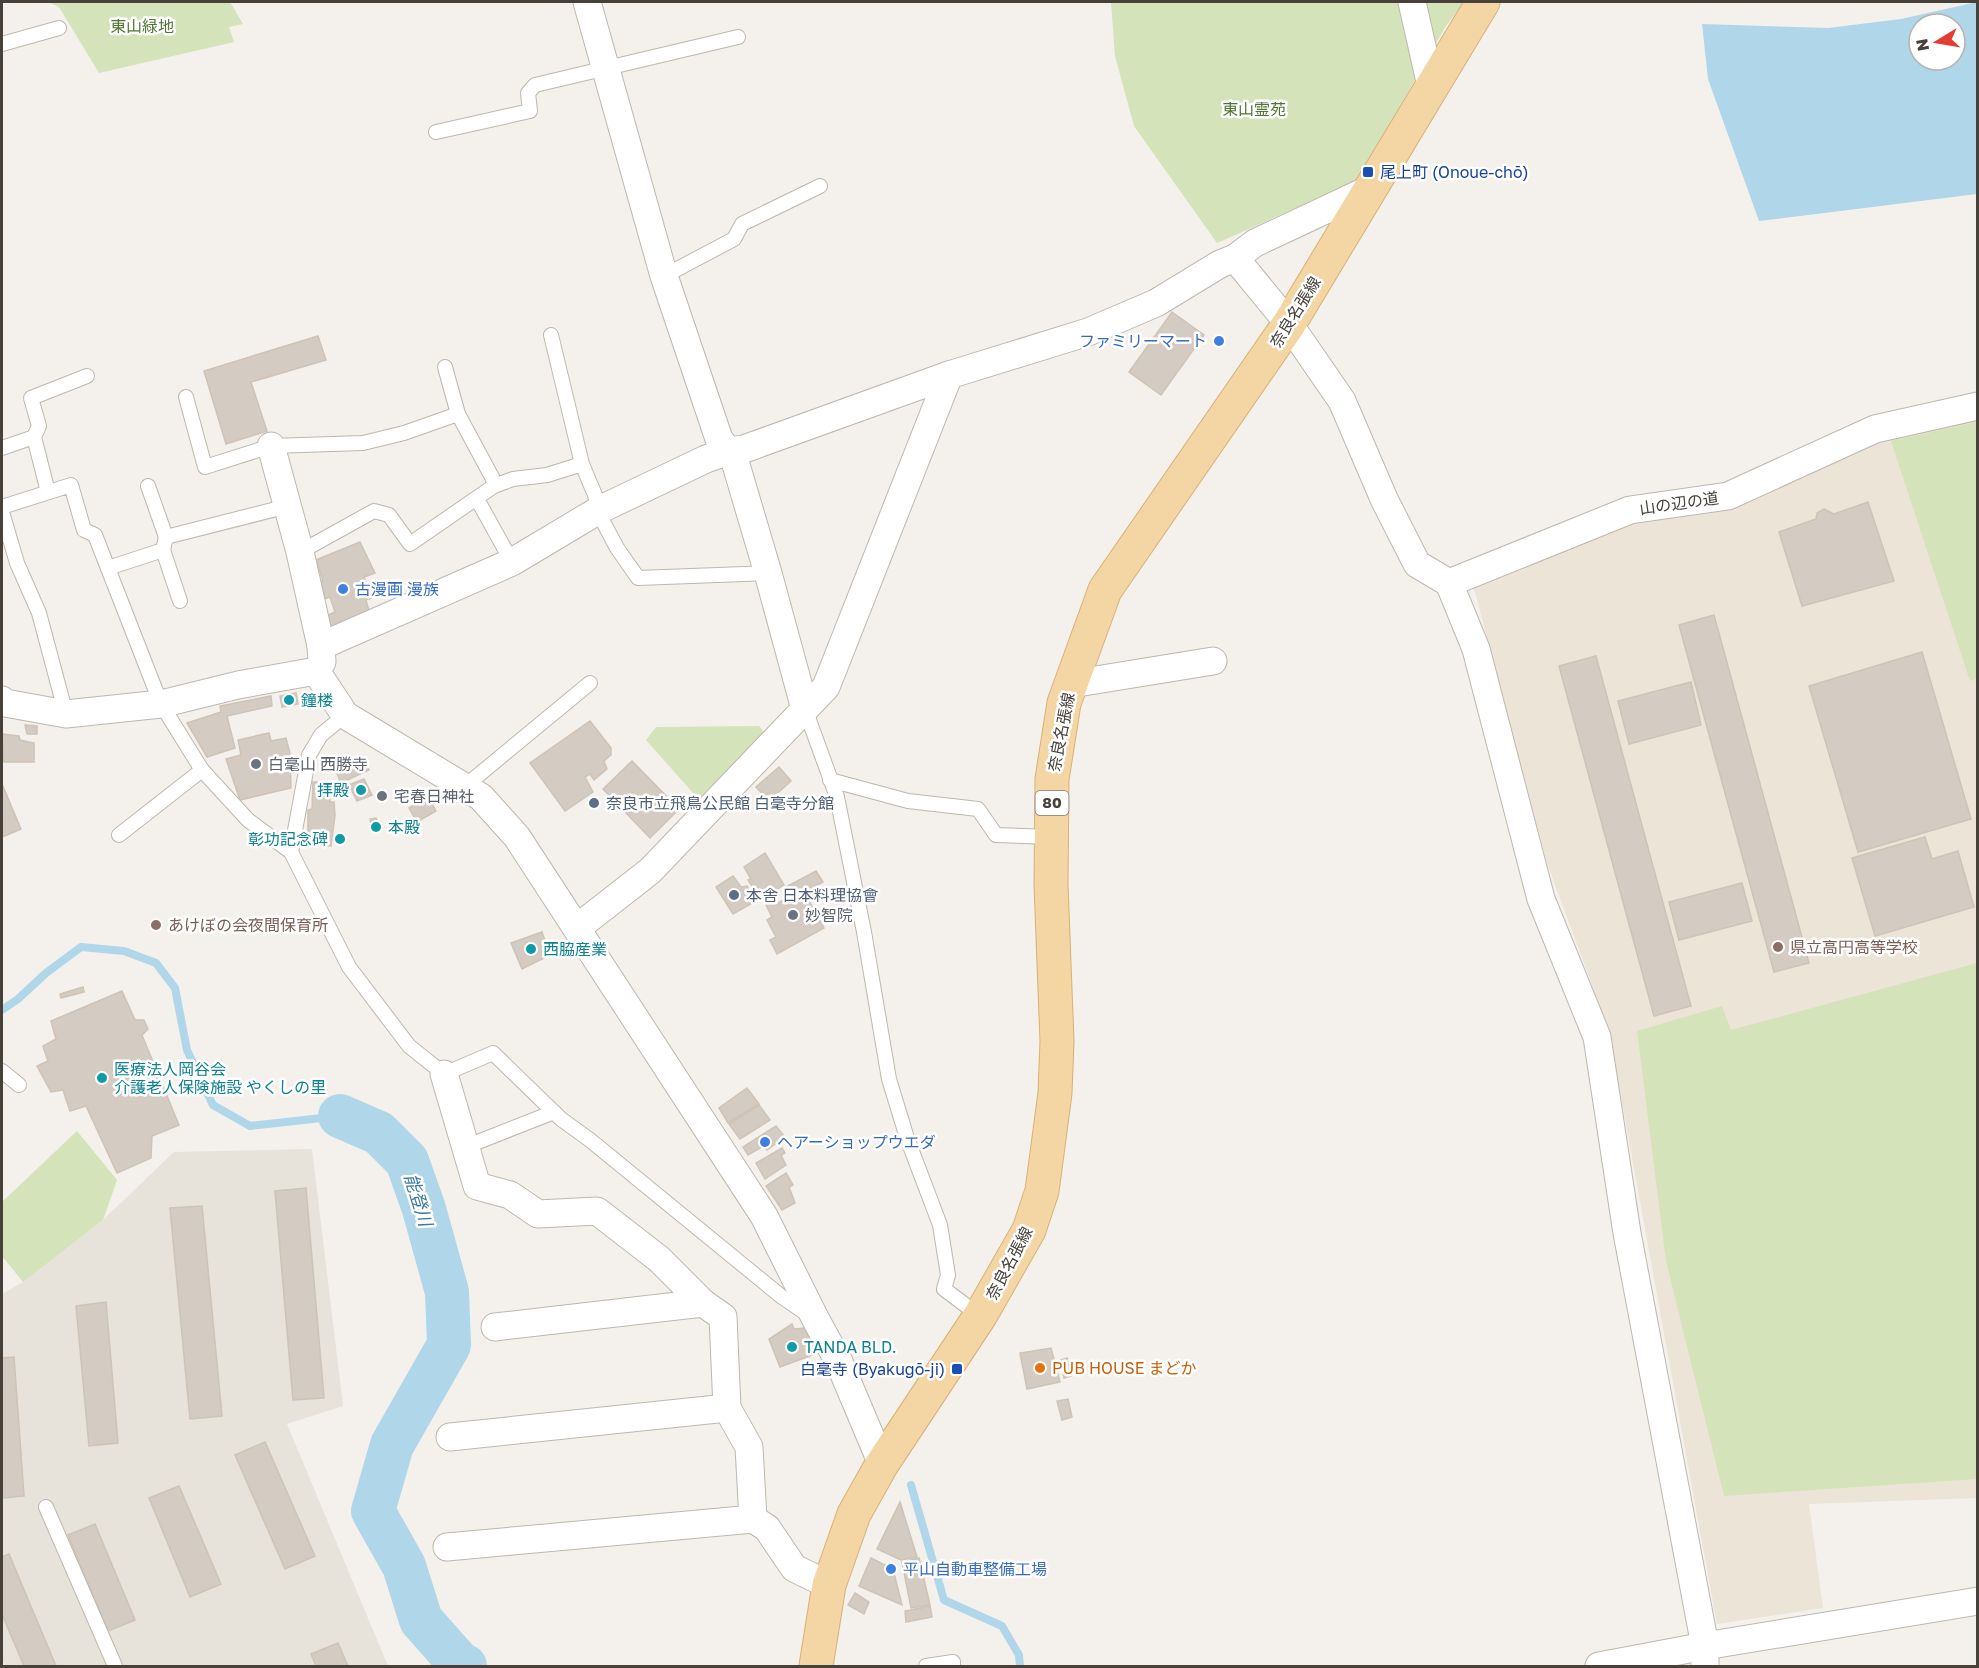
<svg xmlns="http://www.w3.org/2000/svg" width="1979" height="1668" font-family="'Golos Text','Noto Sans JP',sans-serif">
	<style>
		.residential { fill: #e7e2da }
		.education { fill: #ebe4d7 }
		.green { fill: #d4e3b9 }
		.water { fill: #afd7e9; fill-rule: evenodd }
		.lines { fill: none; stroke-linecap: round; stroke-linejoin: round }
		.stream { stroke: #afd7e9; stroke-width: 8 }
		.river { stroke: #afd7e9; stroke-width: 44 }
		.building { fill: #d4cbc2; stroke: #cec3b6; stroke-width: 1.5 }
		.service-casing { stroke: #beb7af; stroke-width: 16 }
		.minor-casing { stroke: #beb7af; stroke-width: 29 }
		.primary-casing { stroke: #d8b175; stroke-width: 35 }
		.service { stroke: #fff; stroke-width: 14 }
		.minor { stroke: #fff; stroke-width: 27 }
		.primary { stroke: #f4d6a4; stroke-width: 33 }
		.transit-dot { fill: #1a4fb4; stroke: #fff; stroke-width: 2 }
		.shop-dot { fill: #3f7fe0; stroke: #fff; stroke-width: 2 }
		.culture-dot { fill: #0f9aa8; stroke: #fff; stroke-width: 2 }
		.worship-dot { fill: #6b7280; stroke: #fff; stroke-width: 2 }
		.service-dot { fill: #5c6f8a; stroke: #fff; stroke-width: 2 }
		.education-dot { fill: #8d6e63; stroke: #fff; stroke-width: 2 }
		.food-dot { fill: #e8710a; stroke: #fff; stroke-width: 2 }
		.labels { text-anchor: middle; stroke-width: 5; stroke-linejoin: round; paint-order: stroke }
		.shield { fill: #fff; stroke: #7e7a75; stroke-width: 1.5 }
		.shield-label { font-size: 15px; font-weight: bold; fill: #47413a }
		.park-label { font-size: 16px; fill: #517433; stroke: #fff }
		.transit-label { font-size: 16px; fill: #164399; stroke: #fff; text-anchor: start }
		.street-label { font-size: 16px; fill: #47413a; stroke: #fff }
		.shop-label { font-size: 16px; fill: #366cbe; stroke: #fff; text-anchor: start }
		.culture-label { font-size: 16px; fill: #0d838f; stroke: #fff; text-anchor: start }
		.worship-label { font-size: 16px; fill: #5b616d; stroke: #fff; text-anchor: start }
		.service-label { font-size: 16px; fill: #4e5e75; stroke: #fff; text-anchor: start }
		.education-label { font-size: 16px; fill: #785e54; stroke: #fff; text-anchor: start }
		.food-label { font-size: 16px; fill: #c56008; stroke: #fff; text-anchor: start }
		.water-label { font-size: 18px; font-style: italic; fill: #3a7999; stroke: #fff }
	</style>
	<rect width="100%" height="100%" fill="#f4f0eb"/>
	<!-- residential -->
	<polygon class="residential" points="312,1149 343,1406 287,1424 388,1666 5,1666 2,1659 2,1294 23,1282 103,1220 174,1152"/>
	<!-- education -->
	<polygon class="education" points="1977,409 1977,1498 1809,1504 1823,1608 1717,1624 1609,1031 1547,863 1472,581 1655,512 1841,451"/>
	<!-- green -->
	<g class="green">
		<polygon points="48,2 230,2 243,24 229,27 234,42 99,73 59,7"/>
		<polygon points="1111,2 1464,2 1446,26 1357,181 1217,243 1134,126 1115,56"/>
		<polygon points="1977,422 1978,678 1970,681 1891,441"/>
		<polygon points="759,726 767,736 702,803 646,740 656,727"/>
		<polygon points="1977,963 1977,1479 1724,1496 1666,1261 1637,1031 1722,1006 1731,1030"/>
		<polygon points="77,1131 117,1180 103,1220 23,1282 2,1256 2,1202"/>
	</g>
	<!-- water -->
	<path class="water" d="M1977,2V194L1759,221L1708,79L1702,24L1828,28L1901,19ZM1919,24H1955V60H1919Z"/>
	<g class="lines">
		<!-- stream -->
		<g class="stream">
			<polyline points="2,1010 18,999 46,973 81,947 124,951 156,963 175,988 187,1050 213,1105 250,1126 340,1116"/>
			<polyline points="911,1485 944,1600 1002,1626 1019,1655 1020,1666"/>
		</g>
		<!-- river -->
		<polyline class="river" points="340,1116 379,1133 407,1161 424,1209 447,1292 449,1345 392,1445 373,1511 404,1566 421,1620 460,1664 465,1666"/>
	</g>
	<!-- building -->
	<g class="building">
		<polygon points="1172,312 1204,335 1161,395 1129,372"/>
		<polygon points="318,336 326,360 251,382 267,431 226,444 204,371"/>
		<polygon points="1868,502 1894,581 1802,606 1779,532 1816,519 1817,513 1824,509 1834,514"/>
		<polygon points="360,542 375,573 364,577 371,598 366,600 369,611 330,631 324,617 335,612 330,597 321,600 316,582 323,581 316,560"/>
		<polygon points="1714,615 1809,963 1774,972 1679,625"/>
		<polygon points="1922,652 1971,819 1858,852 1809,686"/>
		<polygon points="1596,656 1691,1006 1654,1016 1559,666"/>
		<polygon points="1691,682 1701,725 1629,744 1618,701"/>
		<polygon points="296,693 298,704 282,707 280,696"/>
		<polygon points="271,696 272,706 227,716 235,748 207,757 187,723 221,712 220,706"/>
		<polygon points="590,721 611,748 611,755 604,761 607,769 594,780 590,774 585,777 593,792 565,811 530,763"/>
		<polygon points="25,725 37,726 37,734 27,734"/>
		<polygon points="269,733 271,741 286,738 290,753 291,788 240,800 226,759 241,755 238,740"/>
		<polygon points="2,734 19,736 20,740 34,743 34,762 4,762"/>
		<polygon points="363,757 369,770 341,783 335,769"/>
		<polygon points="632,761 679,809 650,838 603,789"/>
		<polygon points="779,767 791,781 769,801 756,787"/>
		<polygon points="364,779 372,795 357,801 349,785"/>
		<polygon points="313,782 330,782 330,802 334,802 335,815 331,846 308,844 308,810 312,809"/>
		<polygon points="2,784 21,829 2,837"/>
		<polygon points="428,797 436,811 417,822 409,808"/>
		<polygon points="376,818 380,830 373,831 370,819"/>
		<polygon points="1925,837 1932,859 1958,851 1974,907 1875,936 1852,858"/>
		<polygon points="765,853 784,885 760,899 748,880 751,879 744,867"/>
		<polygon points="816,871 823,882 804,892 824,928 777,954 770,940 776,937 767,920 772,917 766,905 769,903 767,899 770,896 775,905 789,897 784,888"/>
		<polygon points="733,876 741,887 747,886 756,901 733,914 716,887"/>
		<polygon points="1742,883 1752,921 1679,940 1669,902"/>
		<polygon points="542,932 550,955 522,969 511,943"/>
		<polygon points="83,987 84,992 61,998 60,994"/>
		<polygon points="122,991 135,1020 144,1020 148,1029 142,1035 179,1125 152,1136 151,1158 117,1173 86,1106 70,1111 63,1090 51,1092 37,1066 48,1061 43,1046 56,1039 51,1021"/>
		<polygon points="747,1088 759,1104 728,1123 719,1108"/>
		<polygon points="759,1105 770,1120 740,1139 729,1124"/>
		<polygon points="776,1126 785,1137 767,1150 764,1146 748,1155 743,1147"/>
		<polygon points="782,1148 785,1153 781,1155 786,1165 765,1179 756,1163"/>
		<polygon points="786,1173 793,1185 789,1187 795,1203 782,1210 766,1186"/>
		<polygon points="306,1188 324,1398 293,1400 275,1191"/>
		<polygon points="202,1206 222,1416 190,1419 170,1208"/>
		<polygon points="106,1302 118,1443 89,1446 76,1306"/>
		<polygon points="792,1324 794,1329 805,1328 815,1354 780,1367 769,1339"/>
		<polygon points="1051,1348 1060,1382 1027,1389 1020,1353"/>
		<polygon points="14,1357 24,1496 2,1498 2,1358"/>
		<polygon points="1067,1358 1071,1376 1064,1378 1061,1360"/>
		<polygon points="1068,1399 1072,1417 1062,1420 1057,1401"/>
		<polygon points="265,1442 315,1556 285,1569 235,1455"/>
		<polygon points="179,1486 221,1584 190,1597 149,1498"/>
		<polygon points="900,1502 917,1557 901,1560 877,1549"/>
		<polygon points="95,1524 135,1620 108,1631 68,1535"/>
		<polygon points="9,1554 56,1666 24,1666 2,1614 2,1557"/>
		<polygon points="871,1558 893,1569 902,1605 859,1586"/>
		<polygon points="919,1558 930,1605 911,1608 902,1562"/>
		<polygon points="855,1593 869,1602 864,1614 848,1605"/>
		<polygon points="930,1606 932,1617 906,1622 905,1611"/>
		<polygon points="338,1643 348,1666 316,1666 311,1654"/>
	</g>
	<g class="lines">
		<!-- service casing -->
		<g class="service-casing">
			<g id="service">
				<polyline points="2,44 59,28"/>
				<polyline points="436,132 530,111 528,93 535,85 738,37"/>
				<polyline points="664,276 734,239 742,224 820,186"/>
				<polyline points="551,335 582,464 595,495 600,516 617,548 638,578 768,573"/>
				<polyline points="445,367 458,414 493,479 494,486"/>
				<polyline points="186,397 205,467 271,446 363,443 404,433 458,414"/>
				<polyline points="2,448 34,437"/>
				<polyline points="148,486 166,537"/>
				<polyline points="48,492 34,437 39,426 31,398 87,376"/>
				<polyline points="477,499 512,562"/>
				<polyline points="2,507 71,485 84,530 95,535 161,704 202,770 248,820 291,852 349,967 409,1046 444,1074 493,1053 561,1119 590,1140 782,1297 807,1314"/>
				<polyline points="2,512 17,563 39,613 66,714"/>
				<polyline points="163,550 180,601"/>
				<polyline points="300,552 374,511 389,515 410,544 494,486 513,479 547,475 582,464"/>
				<polyline points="108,568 163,550 166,537 288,506"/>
				<polyline points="805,709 837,797 864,932 889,1079 907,1138 940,1225 948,1275 944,1289 980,1316"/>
				<polyline points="830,780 908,801 978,809 996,835 1051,837"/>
				<polyline points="464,787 590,683"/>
				<polyline points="119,835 202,770"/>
				<polyline points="291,852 309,755 321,735 345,715"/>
				<polyline points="2,1071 19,1085"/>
				<polyline points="465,1147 554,1112"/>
				<polyline points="46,1507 115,1666"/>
				<polyline points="926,1666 953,1662 953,1666"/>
			</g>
		</g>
		<!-- minor casing -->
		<g class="minor-casing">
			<g id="minor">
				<polyline points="587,2 664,276 719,439 734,458 768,573 805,709"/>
				<polyline points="1412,2 1431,86"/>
				<polyline points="1235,258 1289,324 1342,401 1384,499 1417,564 1449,583 1476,649 1541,899 1597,1037 1627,1233 1705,1646 1705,1666"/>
				<polyline points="1449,583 1630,510 1728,496 1875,429 1978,406"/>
				<polyline points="321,646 512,562 599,510 706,459 729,451 744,449 949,375 1088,332 1156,303 1220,264 1235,258 1255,243 1370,189"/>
				<polyline points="316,671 345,715 481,797 517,837 764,1216 816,1320 839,1362 882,1464"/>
				<polyline points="1071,684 1213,661"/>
				<polyline points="2,700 5,703 66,714 161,704 238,685 316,671 322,662 321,646 300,552 271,446"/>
				<polyline points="577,928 650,871 826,687 949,375"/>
				<polyline points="444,1074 477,1186 510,1195 538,1214 597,1211 659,1259 703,1303"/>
				<polyline points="495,1327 703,1303 723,1317 727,1408"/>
				<polyline points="450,1437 727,1408 749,1447 753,1519"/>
				<polyline points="447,1547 753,1519 767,1528 794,1568 829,1585"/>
				<polyline points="1599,1666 1705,1646 1978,1601"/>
			</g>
		</g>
		<!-- primary casing -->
		<g class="primary-casing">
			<polyline id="primary" points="816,1666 829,1585 854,1514 882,1464 980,1316 1029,1230 1042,1191 1055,1093 1057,1041 1051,885 1052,779 1064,703 1105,590 1289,324 1483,2"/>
		</g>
		<!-- service -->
		<use href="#service" class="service"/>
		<!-- minor -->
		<use href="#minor" class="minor"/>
		<!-- primary -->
		<use href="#primary" class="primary"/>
	</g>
	<!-- markers -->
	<g class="transit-dot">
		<rect x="1362" y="166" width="12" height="12" rx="3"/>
		<rect x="951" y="1363" width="12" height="12" rx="3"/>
	</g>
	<g class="shop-dot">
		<circle cx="1219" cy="341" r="6"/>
		<circle cx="343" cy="589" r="6"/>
		<circle cx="765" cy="1142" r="6"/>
		<circle cx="891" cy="1569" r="6"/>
	</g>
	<g class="culture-dot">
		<circle cx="289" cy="700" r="6"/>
		<circle cx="361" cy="790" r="6"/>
		<circle cx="376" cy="827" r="6"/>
		<circle cx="340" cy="839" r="6"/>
		<circle cx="531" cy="949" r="6"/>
		<circle cx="102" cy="1078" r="6"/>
		<circle cx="792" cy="1347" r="6"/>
	</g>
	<g class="worship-dot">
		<circle cx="256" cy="764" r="6"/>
		<circle cx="382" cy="796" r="6"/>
		<circle cx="793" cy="915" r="6"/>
	</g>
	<g class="service-dot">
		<circle cx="594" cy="803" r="6"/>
		<circle cx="734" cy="895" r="6"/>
	</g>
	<g class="education-dot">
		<circle cx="156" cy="925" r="6"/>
		<circle cx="1778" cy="947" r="6"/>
	</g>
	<circle class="food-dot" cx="1040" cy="1368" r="6"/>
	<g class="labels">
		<!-- shield labels -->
		<rect class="shield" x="1035.5" y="791" width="33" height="24" rx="4.5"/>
		<g class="shield-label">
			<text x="1052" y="808">80</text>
		</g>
		<!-- park labels -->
		<g class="park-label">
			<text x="142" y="32">東山緑地</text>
			<text x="1254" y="115">東山霊苑</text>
		</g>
		<!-- transit labels -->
		<g class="transit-label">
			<text x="1380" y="178">尾上町 (Onoue-chō)</text>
			<text x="945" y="1375" text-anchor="end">白毫寺 (Byakugō-ji)</text>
		</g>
		<!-- street labels -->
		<g class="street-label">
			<text transform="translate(1295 312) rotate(-58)" y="6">奈良名張線</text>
			<text transform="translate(1679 503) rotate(-8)" y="6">山の辺の道</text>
			<text transform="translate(1061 732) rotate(-79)" y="6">奈良名張線</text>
			<text transform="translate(1009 1263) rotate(-62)" y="6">奈良名張線</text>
		</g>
		<!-- shop labels -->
		<g class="shop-label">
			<text x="1207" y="347" text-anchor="end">ファミリーマート</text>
			<text x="355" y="595">古漫画 漫族</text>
			<text x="777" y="1148">ヘアーショップウエダ</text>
			<text x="903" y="1575">平山自動車整備工場</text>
		</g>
		<!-- culture labels -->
		<g class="culture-label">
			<text x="301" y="706">鐘楼</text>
			<text x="349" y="796" text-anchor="end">拝殿</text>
			<text x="388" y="833">本殿</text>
			<text x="328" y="845" text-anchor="end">彰功記念碑</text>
			<text x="543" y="955">西脇産業</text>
			<text x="114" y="1075">医療法人岡谷会<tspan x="114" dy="18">介護老人保険施設 やくしの里</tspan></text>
			<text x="804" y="1353">TANDA BLD.</text>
		</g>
		<!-- worship labels -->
		<g class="worship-label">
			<text x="268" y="770">白毫山 西勝寺</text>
			<text x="394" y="802">宅春日神社</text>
			<text x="805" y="921">妙智院</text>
		</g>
		<!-- service labels -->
		<g class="service-label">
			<text x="606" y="809">奈良市立飛鳥公民館 白毫寺分館</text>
			<text x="746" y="901">本舎 日本料理協會</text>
		</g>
		<!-- education labels -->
		<g class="education-label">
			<text x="168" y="931">あけぼの会夜間保育所</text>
			<text x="1790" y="953">県立高円高等学校</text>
		</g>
		<!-- food labels -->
		<g class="food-label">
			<text x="1052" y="1374">PUB HOUSE まどか</text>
		</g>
		<!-- water labels -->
		<g class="water-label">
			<text transform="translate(418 1200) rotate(73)" y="6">能登川</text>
		</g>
	</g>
	<!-- border -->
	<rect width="1979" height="1668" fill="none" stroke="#47413a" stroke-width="6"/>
	<!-- north arrow -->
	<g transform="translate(1937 42) rotate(259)"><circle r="28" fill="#ffffff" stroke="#b5b3b0" stroke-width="1.5"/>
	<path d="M0-4.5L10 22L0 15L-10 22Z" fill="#e33e33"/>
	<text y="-9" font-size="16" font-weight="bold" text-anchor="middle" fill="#47413a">N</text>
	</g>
</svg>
